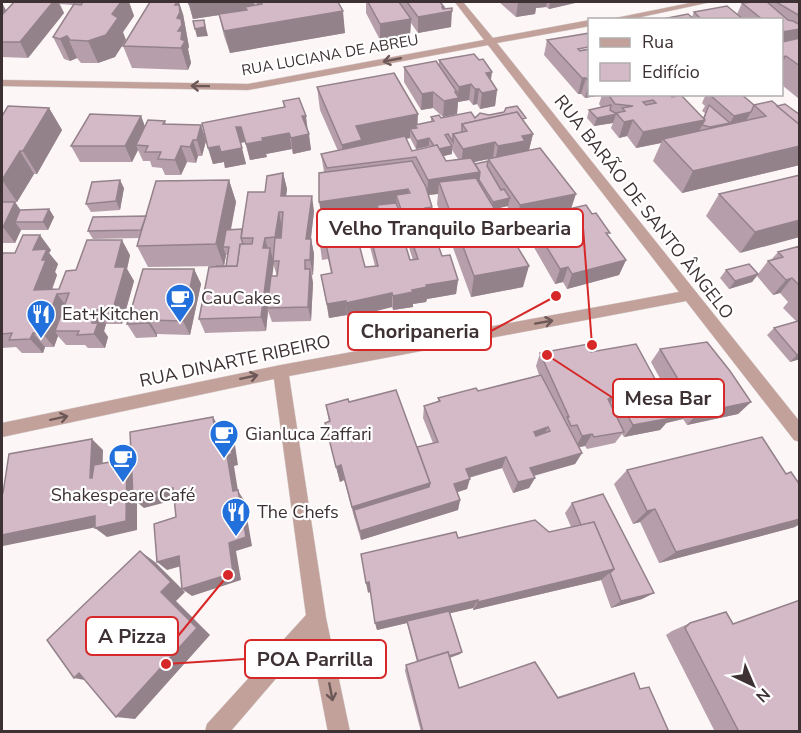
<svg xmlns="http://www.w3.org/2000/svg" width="801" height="733" font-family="'Nunito Sans',sans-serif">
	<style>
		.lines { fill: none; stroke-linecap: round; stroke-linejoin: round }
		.street-casing { stroke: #dad3d3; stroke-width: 1 }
		.street { fill: #c2a19b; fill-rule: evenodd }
		.wall { fill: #b69fab; fill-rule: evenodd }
		.shaded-wall { fill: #94828b }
		.building { fill: #d4b9c7; stroke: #94828b; stroke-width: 1.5; fill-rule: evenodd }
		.oneway { stroke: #6c5857 }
		.labels { text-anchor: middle; stroke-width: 4.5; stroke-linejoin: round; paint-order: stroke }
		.far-street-label { font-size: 15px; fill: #3d3133; stroke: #fff }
		.street-label { font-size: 18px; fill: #3d3133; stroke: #fff }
		.poi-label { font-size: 18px; fill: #3d3133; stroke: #fff; text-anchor: start }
		.leader { fill: none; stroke: #d62828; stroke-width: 2 }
		.callout-dot { fill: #d62828; stroke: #fff; stroke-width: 2 }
		.callout { fill: #fff; stroke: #d62828; stroke-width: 2 }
		.callout-label { font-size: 20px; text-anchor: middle; font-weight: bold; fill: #3d3133 }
	</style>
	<rect width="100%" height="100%" fill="#fcf6f6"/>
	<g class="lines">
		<!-- street casing -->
		<g class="street-casing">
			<g id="street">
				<polygon points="455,2 463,2 493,38 590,20 590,26 497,43 800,422 800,442 794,440 686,301 289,376 326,618 350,732 328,732 310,639 230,732 205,732 207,724 306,615 274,379 2,437 2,423 281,365 679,292 488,45 248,90 2,86 2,80 248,84 484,40"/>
				<polygon points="695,2 711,2 627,20 606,20"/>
			</g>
		</g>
		<!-- street -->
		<use href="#street" class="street"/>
	</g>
	<!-- wall -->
	<g class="wall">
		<polygon points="2,2 129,2 134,16 123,32 115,57 98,63 81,63 77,58 70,61 64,59 53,37 73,5 60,4 64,13 28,58 2,57 2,3 6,11 13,3 2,3"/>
		<polygon points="188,2 338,2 345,33 230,53 224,36 219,15 193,19"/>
		<polygon points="366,2 440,2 451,27 418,33 411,23 410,35 380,40 366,13"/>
		<polygon points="499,2 575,2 575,3 549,9 546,7 536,8 535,14 516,17"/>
		<polygon points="768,2 800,2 799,99 782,85 782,20 657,20 692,17 694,12 737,14 742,3 768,3"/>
		<polygon points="183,14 189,47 188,49 191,63 188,70 132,68 123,46"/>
		<polygon points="547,40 588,47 578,49 579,50 590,48 590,94 670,94 703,118 705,113 702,111 705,106 702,103 706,94 741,94 754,105 777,106 800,115 800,165 682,193 653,161 661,143 636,148 627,136 619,138 611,128 613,123 594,126 587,118 589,110 601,107 599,104 602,95 585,98 581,94 578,94 544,55"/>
		<polygon points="439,60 491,81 497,90 495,106 480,109 477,104 473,105 469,100 458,102 457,114 443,117 433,108 421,110 404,82 404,67 439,66"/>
		<path d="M317,87L417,125L431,122V117L441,118H475L525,123L533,134L529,150L571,208L608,237L626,260L619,275L567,289L563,282L555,284L528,237L513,240L523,287L471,297L437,204L438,194L428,195L432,207L431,223L442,256L458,280L456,294L427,299L426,302L413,304V307L393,310L392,307L348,318L347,315L329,318L321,275L331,273L328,259L322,260L320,245L338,223L336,216L322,218L324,172L321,154L338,151L320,110ZM410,138L416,149L429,146V147L412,151L406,139ZM452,150L458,159L446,161L444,156L452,154ZM488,159V161L475,164L474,162ZM507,206L510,211L499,213V216L495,209ZM377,210L378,217L366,219L367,235L375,266L365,267L355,227L359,226L357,213ZM399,223H401L413,260H410Z"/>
		<polygon points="283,101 308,132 311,150 293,154 292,149 266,154 267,157 250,160 245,142 240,143 246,164 225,168 224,162 213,164 208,148 284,107"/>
		<polygon points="49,108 62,130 37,174 34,174 17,202 15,202 20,210 49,209 54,217 48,230 21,230 15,243 2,243 2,116"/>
		<polygon points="141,116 145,127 165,121 166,124 201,125 206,141 202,156 198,156 196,163 187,162 181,175 165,175 162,168 152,167 150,161 143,161 138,150 132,162 80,162 71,146"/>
		<path d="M283,173L287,189L286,196L314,211L311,239L314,254L313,275H312L313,283L311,321L272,322L268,311L266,331L205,333L199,319L226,266L227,255H226L224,266L148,267L137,246L139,238L93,239L88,231L146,216L229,180L236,202L231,230L242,229L265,192ZM273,263L277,276H272Z"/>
		<polygon points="800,175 740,253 706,216 719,194"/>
		<polygon points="124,188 120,210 91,212 86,204"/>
		<polygon points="800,246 800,359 790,362 767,335 774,328 796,321 783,308 788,302 780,293 773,295 757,276 752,282 729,289 720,278 726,270 758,274 768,261 771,260 778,252"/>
		<polygon points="51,250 49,253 58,264 55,272 57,275 52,290 59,289 76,270 130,255 127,269 134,281 122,324 106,324 104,331 108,337 105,348 88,348 85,345 66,345 58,336 54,347 45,347 43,353 22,353 16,347 2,348 2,256"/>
		<polygon points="194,269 201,284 190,335 157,334 157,337 136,338 127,324"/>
		<polygon points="660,349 751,402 738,414 687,425 683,419 666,423 660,430 624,437 622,434 615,443 587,449 585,446 578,447 582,453 575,464 534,476 535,478 529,488 513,493 502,468 469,478 467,489 457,492 460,500 458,510 361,540 355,520 344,480 340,482 325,423 329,422 326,405 349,402 417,447 433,443 423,418 424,406 438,402 438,398 478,391 539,375 536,366 540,353 591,352 664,396 669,395 651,362"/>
		<polygon points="627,470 795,527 659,563 640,522 633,524 614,484"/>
		<polygon points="572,503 654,593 642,599 611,608 601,580 473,610 473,608 450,613 462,652 460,654 450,658 459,688 557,697 634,673 640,689 649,687 669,732 421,732 405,671 406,665 417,662 407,623 377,630 371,592 368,593 458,538 549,532 571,527 565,513"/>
		<polygon points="690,623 733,623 800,732 715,732 666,635 672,631"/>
	</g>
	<!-- shaded-wall -->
	<g class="shaded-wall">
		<polygon points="53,2 58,2 64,13 28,58 20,42"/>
		<polygon points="121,2 129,2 134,16 123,32 126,40 115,57 98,63 88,41 112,14"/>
		<polygon points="172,2 179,2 183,14 189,47 188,49 191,63 188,70 181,48"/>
		<polygon points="205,2 259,2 260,9 253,2 254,10 245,7 246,11 193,19 189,4"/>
		<polygon points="518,2 547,2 546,7 536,8 535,14 516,17"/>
		<polygon points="550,2 575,2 575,3 549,9"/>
		<polygon points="2,3 9,16 2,23"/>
		<polygon points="442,7 444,7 443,13 452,11 451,27 418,33 418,17"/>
		<polygon points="343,11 345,33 230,53 224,31"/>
		<polygon points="411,19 410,35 380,40 380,24"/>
		<polygon points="204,20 208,36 197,37 195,29"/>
		<polygon points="800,29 800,35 795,44 782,46 782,32"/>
		<polygon points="67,36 77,58 70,61 60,39"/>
		<polygon points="786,56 782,64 782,57"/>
		<polygon points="492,72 490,87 486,73"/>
		<polygon points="582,78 586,78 581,94 578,94"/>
		<polygon points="589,82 590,94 602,95 585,98"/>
		<polygon points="471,84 469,100 458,102 457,114 443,117 444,101 455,92 457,92 456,99 457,98 459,87"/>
		<polygon points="475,89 479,89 477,104 473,105"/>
		<polygon points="497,90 495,106 480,109 482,93"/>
		<polygon points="433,92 433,108 421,110 422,94"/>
		<polygon points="49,108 62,130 37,174 23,151"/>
		<polygon points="751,112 742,128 706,135 710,127 730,123 734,116"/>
		<polygon points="418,114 417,136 410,129 410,138 363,147 344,166 342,145 356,126"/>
		<polygon points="616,114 613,123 594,126 597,118"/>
		<polygon points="141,116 147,132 136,145 138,150 132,162 125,146"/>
		<polygon points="302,116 306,116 308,132 304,132"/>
		<polygon points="633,120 627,136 619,138 624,122"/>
		<polygon points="705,120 697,135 663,139 661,143 636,148 643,132"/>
		<polygon points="201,125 206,141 202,156 197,140"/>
		<polygon points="236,127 241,127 245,142 240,143"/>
		<polygon points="289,133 292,149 266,154 267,157 250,160 246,144 262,138"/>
		<polygon points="309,134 311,150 293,154 291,138"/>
		<polygon points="533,134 529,150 495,162 498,146 522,136"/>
		<polygon points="429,138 429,146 416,149 417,141"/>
		<polygon points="193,140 198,156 196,163 190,147"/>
		<polygon points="495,142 493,158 461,165 463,149"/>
		<polygon points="181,146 187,162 181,175 175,160"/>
		<polygon points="219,146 242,148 246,164 225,168 224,162 213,164 208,148"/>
		<polygon points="452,146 452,154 435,158 436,150"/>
		<polygon points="800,146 800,165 682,193 693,171"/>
		<polygon points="20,151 34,174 17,202 2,180"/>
		<polygon points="480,172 478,188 439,182 438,194 427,195 428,180"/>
		<polygon points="283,173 287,189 284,212 281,196"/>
		<polygon points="120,180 124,188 120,210 116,201"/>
		<polygon points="229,180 236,202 227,247 223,247 226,255 224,266 216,244"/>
		<polygon points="408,189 408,205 396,195 397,207 377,205 377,210 337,215 336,212 336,216 322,218 319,202"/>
		<polygon points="576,194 571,209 517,220 520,205"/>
		<polygon points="312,196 314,211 309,254 306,239"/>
		<polygon points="510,198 508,206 491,210 493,202"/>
		<polygon points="15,202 26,218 15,222 21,230 15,243 3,227"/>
		<polygon points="49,209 54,217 48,230 43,222"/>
		<polygon points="279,212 282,227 279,253 275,237"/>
		<polygon points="401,215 401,223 381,226 381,218"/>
		<polygon points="359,218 359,226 339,229 338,221"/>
		<polygon points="800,220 800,237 740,253 755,232"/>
		<polygon points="530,229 528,237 510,241 512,233"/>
		<polygon points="40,235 51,250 49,253 58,264 55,272 57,275 46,305 34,290 33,250"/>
		<polygon points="265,238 269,253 270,248 274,263 268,308 267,308 268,311 266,331 261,317 263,248"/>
		<polygon points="311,239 314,254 313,275 310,260"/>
		<polygon points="122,240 130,255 127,269 134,281 122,324 113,309 115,267"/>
		<polygon points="626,260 619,275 567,289 572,274"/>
		<polygon points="529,266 523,287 471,297 474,276"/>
		<polygon points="568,267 563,282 555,284 560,269"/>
		<polygon points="194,269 201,284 190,335 183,321"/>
		<polygon points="310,269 313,283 311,321 308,307"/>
		<polygon points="758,274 752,282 729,289 735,281"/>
		<polygon points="792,278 780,293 773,295 786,280"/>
		<polygon points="458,280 456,294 427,299 426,302 413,304 413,307 393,310 393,296 426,285"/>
		<polygon points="392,293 392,307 348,318 346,303"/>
		<polygon points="57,294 68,308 55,331 58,336 54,347 42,333"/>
		<polygon points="346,301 347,315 329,318 327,304"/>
		<polygon points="96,310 106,324 104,331 108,337 105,348 94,334 92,323"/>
		<polygon points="149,320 157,334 157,337 148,323"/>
		<polygon points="33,333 45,347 43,353 30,339"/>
		<polygon points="800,354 800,359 790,362 797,355"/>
		<polygon points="615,395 607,408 608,399"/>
		<polygon points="751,402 738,414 687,425 698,413"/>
		<polygon points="689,413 683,419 666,423 672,417"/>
		<polygon points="213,417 220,429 222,445 215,433"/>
		<polygon points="671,418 660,430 624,437 633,425"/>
		<polygon points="548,427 542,439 528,443 534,432"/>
		<polygon points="228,430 235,445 238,465 234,466 238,491 244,500 252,546 236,551 241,580 192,596 182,589 229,543 233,491 227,455"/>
		<polygon points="592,434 585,446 575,448 582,436"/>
		<polygon points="92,439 103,450 102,489 90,478"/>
		<polygon points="582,453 575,464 525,478 530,468"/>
		<polygon points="506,457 502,468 463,479 466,469"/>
		<polygon points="127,459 137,470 173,488 182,498 144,508 137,502 137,530 107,537 95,528"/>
		<polygon points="341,465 344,480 340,482 336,467"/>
		<polygon points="535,478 529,488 513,493 518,482"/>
		<polygon points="470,479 467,489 452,494 454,484"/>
		<polygon points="430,483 428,497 354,510 355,520 352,507"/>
		<polygon points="460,500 458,510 361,540 360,531"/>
		<polygon points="655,509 640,522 633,524 647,511"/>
		<polygon points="95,516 107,525 3,546 2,546 2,535"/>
		<polygon points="800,519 800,524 795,527 659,563 676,552"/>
		<polygon points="140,551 155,562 185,592 176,601 210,635 135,719 116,717 161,592"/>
		<polygon points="179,556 189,564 167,570 157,562"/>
		<polygon points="614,569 601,580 473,610 478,602"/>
		<polygon points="369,582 371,591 368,593 366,583"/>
		<polygon points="654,593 642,599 611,608 621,601"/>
		<polygon points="478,600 473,608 408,623 407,621 407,623 377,630 375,623"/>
		<polygon points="462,652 460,654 419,667"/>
		<polygon points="79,673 95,682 74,678"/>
	</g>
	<!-- building -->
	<g class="building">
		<polygon points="14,2 53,2 20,42 2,42 2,15"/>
		<polygon points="83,2 121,2 112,14 118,18 106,35 88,41 70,40 67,36 60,39 53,37 74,4 81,5"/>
		<polygon points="150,2 177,2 175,5 179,5 180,12 177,18 181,19 182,25 178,31 182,31 181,39 185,41 181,48 123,46"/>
		<polygon points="188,2 205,2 189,4"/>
		<polygon points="253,2 257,2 259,5 254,6"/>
		<polygon points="261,2 338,2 343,11 224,31 219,14 247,10 245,7 262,4"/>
		<polygon points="368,2 399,2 411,19 380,24"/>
		<polygon points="407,2 440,2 444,7 442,7 443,9 452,8 452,11 418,17"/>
		<polygon points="753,2 767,2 788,20 793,21 800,25 800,29 782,32 782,20 763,20 742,3"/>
		<polygon points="776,2 800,2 800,16"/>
		<polygon points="727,6 744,20 702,20 694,12"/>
		<polygon points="688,14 695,20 657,20"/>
		<polygon points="204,20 205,27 195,29 193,21"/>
		<polygon points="590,33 590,48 588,47 578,49 580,51 590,49 589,82 586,78 582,78 547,40"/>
		<polygon points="800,38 800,66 786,56 782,57 782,42"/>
		<polygon points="474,54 479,60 483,59 492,72 486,73 497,90 482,93 479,89 475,89 471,84 459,87 439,60"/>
		<polygon points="436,61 457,92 455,92 459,98 444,101 433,92 422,94 404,67"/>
		<polygon points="394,73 418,114 356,126 362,140 342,145 317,87"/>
		<path d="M608,94H670L672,97L681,95L705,120L643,132L633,120L624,122L616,113L625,111L622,108L633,106L615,104ZM653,100L656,103L646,105L643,102Z"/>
		<polygon points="741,94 754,105 751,112 734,116 710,95"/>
		<polygon points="299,98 306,116 302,116 309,134 291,138 289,133 262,138 263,141 246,144 241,127 236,127 242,148 221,152 219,146 208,148 202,123 285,107 283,101"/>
		<polygon points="772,101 800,125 800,146 693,171 663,139 766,116 754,105"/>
		<polygon points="785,104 800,115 800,125 777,106"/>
		<polygon points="611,105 610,110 617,114 597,118 589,110"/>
		<polygon points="709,105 730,123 710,127 702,125 705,120 704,118"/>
		<polygon points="8,106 49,108 23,151 20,151 2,180 2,116"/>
		<polygon points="517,106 526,118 522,119 517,112 462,124 462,132 453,134 453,142 448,134 445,135 452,146 439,149 437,145 434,146 429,138 417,141 410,129 417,128 415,125 434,121 431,117 439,115 441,118 471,112 475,118 480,113 489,115 504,112 506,108"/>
		<polygon points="517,112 533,134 522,136 525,141 498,146 495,142 463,149 453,134 467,131 462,124"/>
		<polygon points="90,114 141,116 125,146 71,146"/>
		<polygon points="148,120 165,121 163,124 201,125 197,140 193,140 190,147 181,146 175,160 158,159 161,152 145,152 148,146 136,145"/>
		<polygon points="405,136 412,151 437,145 446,161 471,158 480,172 428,180 416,157 327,168 321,154"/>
		<polygon points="540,148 576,194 520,205 488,159"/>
		<polygon points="412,161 426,187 432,207 425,208 442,256 450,255 458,280 426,285 427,287 412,290 413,292 393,296 392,293 346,303 346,301 327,304 321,275 332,273 326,244 320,245 320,226 353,221 365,267 378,266 366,219 396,214 410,260 418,259 396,195 410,193 408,189 319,202 319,173"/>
		<polygon points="488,161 487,166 501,190 504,189 510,198 493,202 479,180 480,172 475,164"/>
		<polygon points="283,173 281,196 312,196 306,239 311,239 310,260 305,260 305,269 310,269 308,307 267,308 271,276 277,276 279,261 273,261 275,238 281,238 283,212 279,212 275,237 265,238 263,248 270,248 261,317 199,319 209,267 237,266 240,244 252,244 253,238 241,238 248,192 265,192 267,176"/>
		<polygon points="800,175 800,220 755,232 719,194"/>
		<polygon points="476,178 529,266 474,276 439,182"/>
		<polygon points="120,180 116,201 86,204 92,182"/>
		<polygon points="229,180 216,244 137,246 156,181"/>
		<polygon points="2,202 15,202 3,227 2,227"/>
		<polygon points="396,203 401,215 397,216 396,214 381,217 377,205"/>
		<polygon points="586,205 592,214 596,213 610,233 606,233 626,260 572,274 568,267 560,269 529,218"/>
		<polygon points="49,209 43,222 15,222 20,210"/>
		<polygon points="356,209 359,218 338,221 336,212"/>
		<polygon points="516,209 518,212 525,211 529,218 528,225 530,229 512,233 499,213"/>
		<polygon points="146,216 141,230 88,231 93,217"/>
		<polygon points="242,229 241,238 243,244 240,244 237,266 216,266 226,266 229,247 223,247 226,230"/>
		<polygon points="23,235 40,235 33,250 47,249 42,260 46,260 34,290 59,289 66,271 76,270 87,240 122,240 115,267 125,267 113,309 96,310 92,323 98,323 94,334 77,335 79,331 55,331 69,293 57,294 42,333 33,333 30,339 9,340 12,333 2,334 2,256 3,253 15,253"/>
		<polygon points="800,246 800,286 792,278 786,280 768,261 783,257 778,252"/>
		<polygon points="749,264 758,274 735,281 726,270"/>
		<polygon points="143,269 194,269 183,321 149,320 148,323 127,324"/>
		<polygon points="798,321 800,323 800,354 797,355 774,328"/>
		<polygon points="707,342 730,371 751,402 698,413 660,349"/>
		<polygon points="588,344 591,352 636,344 668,403 664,405 671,418 633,425 615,395 608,399 624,432 594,437 592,434 582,436 577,425 571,426 567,417 569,417 540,353"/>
		<path d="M541,375L582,453L530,468L535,478L518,482L506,457L466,469L470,479L454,484L460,500L360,531L354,510L429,487L430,483L417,447L438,442L424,406L440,401L438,398L476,388L478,391ZM548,427L550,431L536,436L534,432Z"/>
		<polygon points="396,390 430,483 352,507 341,465 336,467 325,423 330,421 326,405 348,399 349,402"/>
		<polygon points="677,393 689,413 672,417 666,406 668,403 664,396"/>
		<polygon points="213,417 215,433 228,430 228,433 232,454 227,455 233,491 238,490 246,537 229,543 233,573 182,589 179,556 157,562 154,524 176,517 173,488 133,498 130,432"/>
		<polygon points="762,437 786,474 791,472 800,485 800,519 676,552 655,509 647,511 627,470"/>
		<polygon points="92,439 90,478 92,478 94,465 127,459 126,521 95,528 95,516 2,535 2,494 3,493 9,454"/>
		<polygon points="603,494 654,593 621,601 610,573 614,569 594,522 581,525 572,503"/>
		<polygon points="535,520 549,532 594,522 614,569 478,602 478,600 375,623 369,582 366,583 361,554 456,532 458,538"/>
		<polygon points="140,551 171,582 161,592 197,628 116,717 79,673 74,678 47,640"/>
		<polygon points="800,600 800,732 739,732 685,628 690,623 726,612 733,624"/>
		<polygon points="449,611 462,652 449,656 448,652 418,661 407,621"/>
		<polygon points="448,652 459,688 535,662 558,698 634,673 640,689 649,687 669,732 423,732 406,665"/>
	</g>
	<!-- one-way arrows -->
	<defs><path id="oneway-shaft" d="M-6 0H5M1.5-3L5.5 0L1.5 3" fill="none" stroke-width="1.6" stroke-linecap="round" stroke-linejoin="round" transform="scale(1.5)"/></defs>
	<g class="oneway">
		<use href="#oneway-shaft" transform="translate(392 60) rotate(169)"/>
		<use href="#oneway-shaft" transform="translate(200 86) rotate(-179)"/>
		<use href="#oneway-shaft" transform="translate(544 322) rotate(-10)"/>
		<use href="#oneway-shaft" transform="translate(249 377) rotate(-12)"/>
		<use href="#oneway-shaft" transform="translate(59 418) rotate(-12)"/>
		<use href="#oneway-shaft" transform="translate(331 692) rotate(79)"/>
	</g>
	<!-- icons -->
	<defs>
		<g id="cafe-pin" transform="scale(1.5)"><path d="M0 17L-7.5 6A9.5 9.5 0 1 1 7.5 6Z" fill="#2270db" stroke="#fff"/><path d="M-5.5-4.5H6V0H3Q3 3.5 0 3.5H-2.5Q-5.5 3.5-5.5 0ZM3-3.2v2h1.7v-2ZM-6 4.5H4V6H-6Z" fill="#fff"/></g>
		<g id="restaurant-pin" transform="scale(1.5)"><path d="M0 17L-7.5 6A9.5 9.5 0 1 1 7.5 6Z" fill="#2270db" stroke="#fff"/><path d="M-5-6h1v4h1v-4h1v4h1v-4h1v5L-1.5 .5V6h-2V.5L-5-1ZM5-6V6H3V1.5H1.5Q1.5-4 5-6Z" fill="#fff"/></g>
	</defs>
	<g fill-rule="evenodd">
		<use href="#cafe-pin" x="180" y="298"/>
		<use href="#restaurant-pin" x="41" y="314"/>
		<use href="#cafe-pin" x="224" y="434"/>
		<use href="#cafe-pin" x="123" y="458"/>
		<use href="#restaurant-pin" x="236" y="512"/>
	</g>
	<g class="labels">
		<!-- far-street labels -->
		<g class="far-street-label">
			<text transform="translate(330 55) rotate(-10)" y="5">RUA LUCIANA DE ABREU</text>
		</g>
		<!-- street labels -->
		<g class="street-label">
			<text transform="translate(644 207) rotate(52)" y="6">RUA BARÃO DE SANTO ÂNGELO</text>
			<text transform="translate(235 361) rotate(-12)" y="6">RUA DINARTE RIBEIRO</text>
		</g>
		<!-- poi labels -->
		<g class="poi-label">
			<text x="201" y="304">CauCakes</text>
			<text x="62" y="320">Eat+Kitchen</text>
			<text x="245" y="440">Gianluca Zaffari</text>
			<text x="123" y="501" text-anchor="middle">Shakespeare Café</text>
			<text x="257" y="518">The Chefs</text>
		</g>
	</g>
	<!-- callouts -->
	<path class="leader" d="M592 345L583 228M556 296L491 331M547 355L613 398M228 575L178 636M166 664L245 659"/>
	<g class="callout-dot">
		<circle cx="592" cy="345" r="6"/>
		<circle cx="556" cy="296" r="6"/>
		<circle cx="547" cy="355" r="6"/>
		<circle cx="228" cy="575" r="6"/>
		<circle cx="166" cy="664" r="6"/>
	</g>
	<g class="callout">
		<rect x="317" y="209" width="266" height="38" rx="6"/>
		<rect x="348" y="312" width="143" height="38" rx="6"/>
		<rect x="613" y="379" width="111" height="38" rx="6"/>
		<rect x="86" y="617" width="92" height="38" rx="6"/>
		<rect x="245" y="640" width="141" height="38" rx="6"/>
	</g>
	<g class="callout-label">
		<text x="450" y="235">Velho Tranquilo Barbearia</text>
		<text x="420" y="338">Choripaneria</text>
		<text x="668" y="405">Mesa Bar</text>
		<text x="132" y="643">A Pizza</text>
		<text x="315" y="666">POA Parrilla</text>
	</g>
	<!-- border -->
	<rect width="801" height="733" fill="none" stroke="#3d3133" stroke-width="6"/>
	<!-- legend -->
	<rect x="588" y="18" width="195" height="78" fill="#ffffff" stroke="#b1adad" stroke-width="1.5"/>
	<rect x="600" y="38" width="30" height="9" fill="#c2a19b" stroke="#b1adad" stroke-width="1.5"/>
	<text x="642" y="48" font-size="18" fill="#3d3133">Rua</text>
	<rect x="600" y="63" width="30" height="18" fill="#d4b9c7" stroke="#b1adad" stroke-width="1.5"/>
	<text x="642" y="78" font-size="18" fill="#3d3133">Edifício</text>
	<!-- north arrow -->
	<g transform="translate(753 685) rotate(136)" stroke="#ffffff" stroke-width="4.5" paint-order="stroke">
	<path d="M0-4.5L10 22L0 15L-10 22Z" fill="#3d3133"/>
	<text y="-9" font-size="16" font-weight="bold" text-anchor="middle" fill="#3d3133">N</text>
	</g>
</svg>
